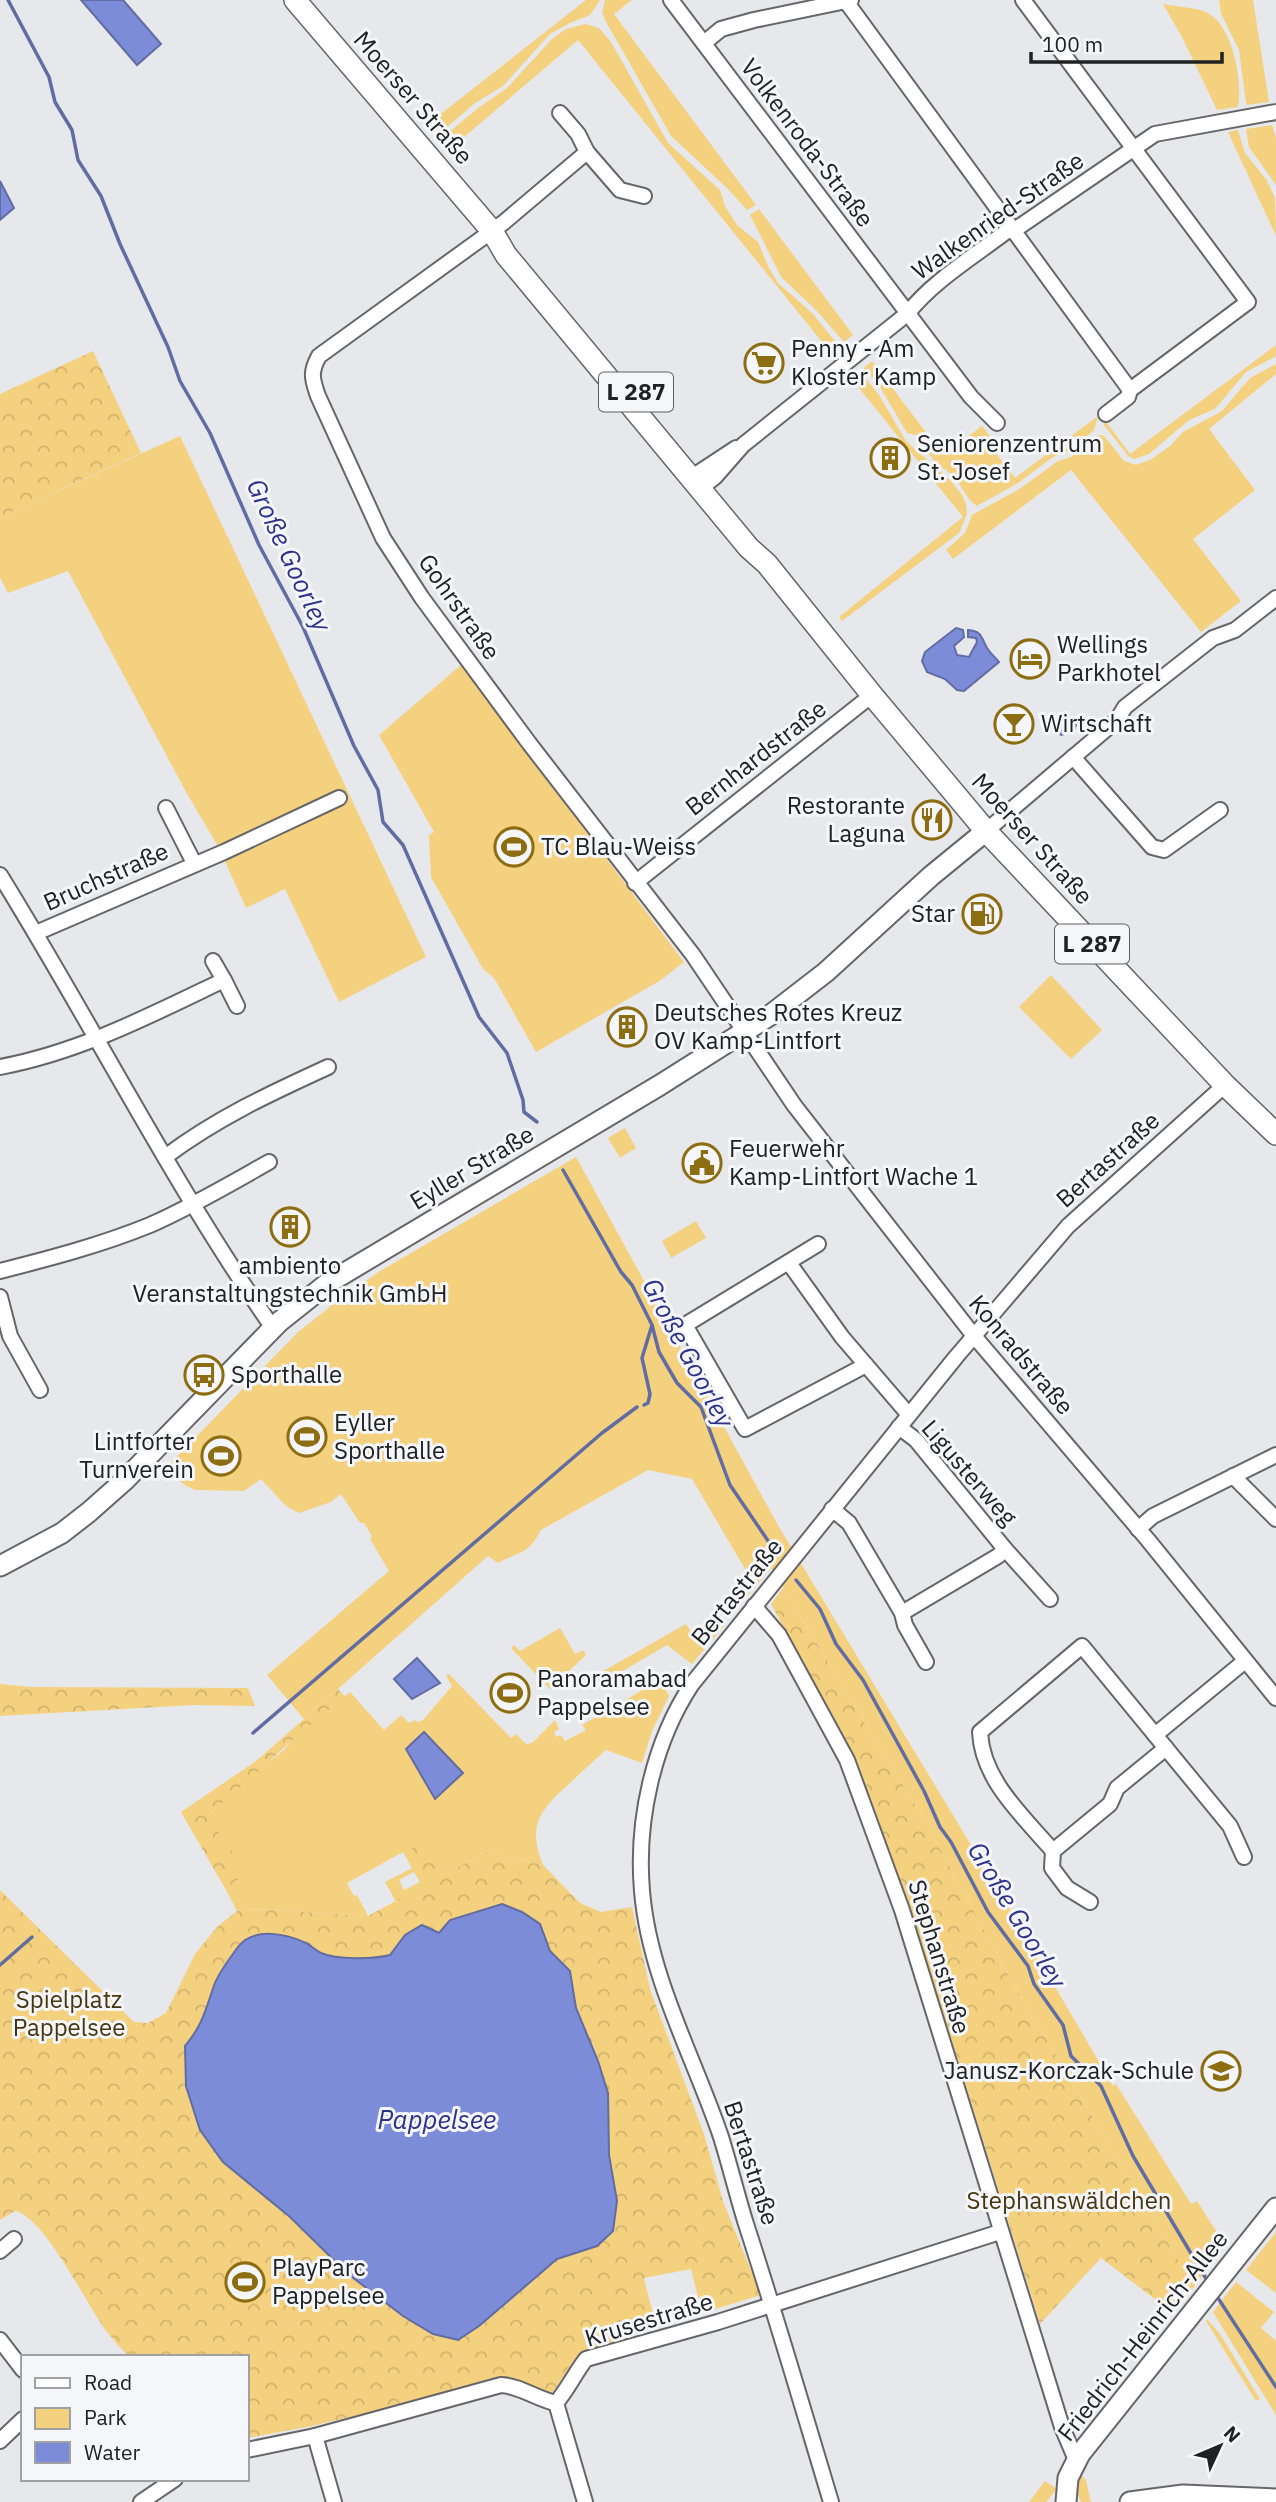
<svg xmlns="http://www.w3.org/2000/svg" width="1276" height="2502" font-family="'IBM Plex Sans',sans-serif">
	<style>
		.green { fill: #f4d17f; fill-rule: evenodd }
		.forest { fill: url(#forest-crowns) }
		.water { fill: #7d8cd9; stroke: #616ca2; stroke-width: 2 }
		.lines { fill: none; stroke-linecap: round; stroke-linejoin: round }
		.stream { stroke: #616ca2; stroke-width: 3.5 }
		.street-casing { stroke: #66666a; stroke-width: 18 }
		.secondary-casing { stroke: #66666a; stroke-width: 23 }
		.primary-casing { stroke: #66666a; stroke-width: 24 }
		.street { stroke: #fff; stroke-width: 14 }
		.secondary { stroke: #fff; stroke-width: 19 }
		.primary { stroke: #fff; stroke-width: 21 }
		.labels { text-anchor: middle; stroke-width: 6; stroke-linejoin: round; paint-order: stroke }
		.shield { fill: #f5f6f9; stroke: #606162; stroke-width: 2 }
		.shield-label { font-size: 23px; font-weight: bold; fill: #202122 }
		.street-label { font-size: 24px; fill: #202122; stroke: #f5f6f9 }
		.poi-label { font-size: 24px; fill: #202122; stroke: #f5f6f9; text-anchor: start }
		.park-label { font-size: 24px; fill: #453610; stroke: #f5f6f9 }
		.water-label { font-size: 26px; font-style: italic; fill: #2c3189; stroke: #f5f6f9 }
	</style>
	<defs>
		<pattern id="forest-crowns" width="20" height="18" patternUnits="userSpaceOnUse" patternTransform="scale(1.75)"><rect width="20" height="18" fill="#f4d17f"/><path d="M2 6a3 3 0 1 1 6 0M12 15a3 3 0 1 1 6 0" fill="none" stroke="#d1b36d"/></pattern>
	</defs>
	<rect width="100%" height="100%" fill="#e7e8ec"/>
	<!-- green -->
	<g class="green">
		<polygon points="586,0 600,0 590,15 570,23 550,34 503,86 475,103 438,135 428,124"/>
		<polygon points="605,0 632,0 614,14 756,205 747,210 727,188 671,136 605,20 602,12"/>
		<polygon points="1219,0 1253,0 1269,102 1247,105 1246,103 1239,50 1221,14"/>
		<path d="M1163,4C1177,7 1200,7 1211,15C1233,30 1243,82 1238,107L1217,110L1182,37Z"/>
		<polygon points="586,24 599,28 611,42 668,143 720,190 725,206 737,225 758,242 769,268 778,283 812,313 839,346 831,353 578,40 450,149 441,139 478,108 507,88 552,39 566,29"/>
		<polygon points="1272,125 1276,138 1276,185 1249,147 1246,129"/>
		<polygon points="1238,130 1245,153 1266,179 1275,198 1276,236 1228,132"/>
		<polygon points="759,209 853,335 844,342 816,310 781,277 750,215"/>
		<polygon points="1276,345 1276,356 1246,372 1215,409 1189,420 1149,454 1134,459 1128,456 1104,425 1104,419 1130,454"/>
		<path d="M872,361L943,455L982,426L993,440L989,444L1015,478L1098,416L1094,430L1070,451L1053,457L1018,483L977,506C966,500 962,485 953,476C947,470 937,465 932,458C922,445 930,437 907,433L880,387L864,368Z"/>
		<polygon points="1276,364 1276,374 1209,429 1255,490 1193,539 1241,601 1201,632 1071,470 953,559 946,550 965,533 972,515 1021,488 1058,461 1071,457 1098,435 1104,436 1124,461 1136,465 1150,460 1170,446 1183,432 1222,411 1250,378"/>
		<polygon points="860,371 879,395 906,441 950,480 962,495 966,504 967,514 959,533 842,621 839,617 963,517 851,378"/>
		<polygon points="180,436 426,957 339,1002 285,889 246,908 219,848 186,792 68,571 8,593 0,577 0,517"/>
		<polygon points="461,665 684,962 661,980 536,1052 494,978 483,969 431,877 429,835 434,832 379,735"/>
		<polygon points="1051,975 1102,1030 1071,1059 1019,1007"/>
		<polygon points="625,1128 636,1148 620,1158 608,1138"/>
		<path d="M576,1157L779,1527L1015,1918L1113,2086L1116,2084L1191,2204L1197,2201L1225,2245L1194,2287L1018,1992L923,1818L771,1568L742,1602L738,1604L734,1599L751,1579L692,1479L648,1470L541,1530C528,1555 520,1551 498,1563L488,1556L304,1719L267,1675L389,1571L370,1539L372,1536L364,1523H360L341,1494L331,1502L299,1513L286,1506L261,1479L244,1491L196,1490L186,1486L165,1469L297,1333L337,1301L380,1271Z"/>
		<polygon points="696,1221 706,1238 671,1258 662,1241"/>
		<polygon points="719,1616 724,1623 723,1627 692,1664 667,1645 597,1686 593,1677 686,1624 691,1632"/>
		<polygon points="560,1628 575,1654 583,1650 586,1655 550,1689 511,1648 514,1645 520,1651"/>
		<path d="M449,1674L511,1738L516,1734L526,1744L532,1743L555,1720L559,1729L554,1732L556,1737L561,1735L565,1741L586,1730L582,1725L660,1680L669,1696L652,1731L642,1763L606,1750C594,1761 581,1772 569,1784C540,1810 527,1825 543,1865L486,1852L396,1902L385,1882L412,1868L403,1852L347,1883L354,1896L357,1895L368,1916L256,1909L237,1911L226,1890L233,1881L211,1821V1813L251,1775L283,1751L301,1731L350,1692L384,1730L401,1715L409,1723L415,1720L418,1722L423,1720L452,1686L446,1676ZM414,1872L420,1882L404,1890L399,1880Z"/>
		<polygon points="1276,2232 1276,2293 1246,2270"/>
		<polygon points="1236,2282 1274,2312 1261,2328 1276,2341 1276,2415 1213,2312"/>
		<polygon points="1207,2319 1220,2334 1260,2399 1256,2401 1206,2321"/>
		<polygon points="1079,2473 1086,2480 1091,2502 1081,2502 1077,2492"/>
		<polygon points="1045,2481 1057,2489 1046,2502 1029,2502"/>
	</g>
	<!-- forest -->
	<g class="forest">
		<polygon points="93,351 141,453 0,517 0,394"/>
		<polygon points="783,1588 923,1818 1018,1992 1194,2287 1173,2313 1101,2258 1040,2324 953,2044 883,1834 838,1729 771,1604"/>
		<polygon points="0,1684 30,1687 248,1688 255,1706 194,1705 0,1716"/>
		<path d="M338,1689L345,1697C298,1733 256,1774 211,1813V1821L239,1862L245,1873L226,1890L181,1812L256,1761Z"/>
		<polygon points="428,1839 445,1868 425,1879 409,1850"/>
		<path d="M486,1852L543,1865L580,1903L601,1912L632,1907L650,1989L704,2134L723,2201L761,2295L702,2313L691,2269L644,2278L656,2326L588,2352L574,2360L553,2392C535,2391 521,2380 502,2381L312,2426L247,2438V2357H129C122,2349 114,2341 107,2332C87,2306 45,2217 15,2211L0,2220V1890L134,2022L148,2023L166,2013L195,1954L217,1927L237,1911L256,1909L368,1916Z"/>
	</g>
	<!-- water -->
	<g class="water">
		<polygon points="81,0 123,0 161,44 137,65"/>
		<polygon points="0,181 14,208 0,220"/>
		<path d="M956,628L963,630L964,637L954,646L957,655L969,657L977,642L976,638L968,637V630C982,631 981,637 987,648C990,653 995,657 999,662L964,691L957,690L945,679L927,672L922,661L925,652Z"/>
		<polygon points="1071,720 1077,723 1073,732 1061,735 1059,733 1062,723"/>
		<polygon points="417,1658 440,1683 412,1699 394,1679"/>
		<polygon points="424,1732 463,1773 435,1799 406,1749"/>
		<path d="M502,1904L522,1912L540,1924L550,1951L570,1971L576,2008L598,2061L608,2093L609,2155L617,2201L613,2231L597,2246L557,2259L479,2326L458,2340L433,2334L403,2316L348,2274L290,2217L223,2162L200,2130L186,2086L185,2046C204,2023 205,2010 215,1983C220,1971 230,1958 238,1947C254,1926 288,1934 308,1944C312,1947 317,1951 321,1953C337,1960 375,1959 390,1955L405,1935L422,1925L439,1933L450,1920Z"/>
	</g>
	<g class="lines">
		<!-- stream -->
		<g class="stream">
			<polyline points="8,0 49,77 55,102 72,130 78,160 101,196 120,244 168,347 180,381 210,433 259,545 303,627 354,746 378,790 383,822 403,845 479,1017 507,1053 523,1100 524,1112 537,1122"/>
			<polyline points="563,1170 621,1272 632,1285 652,1325 659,1352 677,1383 701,1407 730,1485 777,1554"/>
			<polyline points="644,1405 648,1403 650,1394 642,1358 652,1325"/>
			<polyline points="796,1580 820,1609 836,1644 863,1680 924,1791 940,1827 951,1842 988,1912 1028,1966 1034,1984 1063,2025 1071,2056 1101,2086 1133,2156 1208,2282"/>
			<polyline points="253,1733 602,1433 637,1407"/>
			<polyline points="0,1965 32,1937"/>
			<polyline points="1216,2295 1276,2387"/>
		</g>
		<!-- street casing -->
		<g class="street-casing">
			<g id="street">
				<polyline points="671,0 971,397 997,423"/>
				<polyline points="845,0 1130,390 1248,302 1023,0"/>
				<polyline points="704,43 721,29 754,20 851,0"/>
				<polyline points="560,113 578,134 587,152 620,190 644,196"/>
				<path d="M587,152L503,223L319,356C310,372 312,379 318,396L383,538L422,598L529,743L693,955L794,1105L974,1336L1148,1540L1276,1698"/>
				<polyline points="1106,414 1128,397 1130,390"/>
				<polyline points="692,477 736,448"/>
				<path d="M701,488L715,477L743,445L907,314C933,281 973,257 1007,231H1013L1155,134L1276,112"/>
				<polyline points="1073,757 1152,847 1164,850 1220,810"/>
				<polyline points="166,808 194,863"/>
				<polyline points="986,831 1117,720 1125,707 1213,638 1235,630 1276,598"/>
				<path d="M0,875C93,1025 172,1183 273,1328"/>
				<polyline points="635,883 872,695"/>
				<polyline points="36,933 224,852 339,798"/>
				<polyline points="213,961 224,980"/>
				<path d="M0,1067C80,1052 151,1015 224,980L237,1006"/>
				<path d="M165,1157C217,1118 269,1094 328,1067"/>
				<polyline points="818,1244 685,1325 745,1429 866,1365"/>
				<polyline points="789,1263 842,1337 909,1415"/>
				<path d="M0,1271C51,1258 101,1245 150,1225C191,1207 230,1184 269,1162"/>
				<polyline points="0,1297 10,1336 40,1390"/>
				<polyline points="899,1427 916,1440 1005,1549 1050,1599"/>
				<polyline points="1233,1476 1276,1519"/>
				<polyline points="832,1509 849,1523 902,1613 905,1625 926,1662"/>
				<polyline points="1138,1529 1153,1516 1276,1455"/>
				<polyline points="754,1606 779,1635 847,1760 902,1910 1062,2427 1076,2460"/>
				<polyline points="902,1613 998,1556 1005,1549"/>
				<polyline points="1155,1735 1245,1661"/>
				<path d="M1053,1851C1023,1816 982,1780 980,1732L1082,1646L1230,1826L1244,1857"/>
				<polyline points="1090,1902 1067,1888 1052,1868 1053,1851 1110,1804 1117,1788 1166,1748"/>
				<polyline points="0,2251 14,2239"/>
				<polyline points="0,2340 23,2370"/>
				<polyline points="556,2403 585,2502"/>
				<polyline points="315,2436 334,2502"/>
				<polyline points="0,2441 23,2419"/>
				<path d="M247,2450L315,2436L501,2385C521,2386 536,2399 556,2403C568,2389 575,2373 586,2359L718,2322L1000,2232"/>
				<polyline points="141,2502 175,2479"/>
				<path d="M831,2502C803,2409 776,2316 746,2224C737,2195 730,2166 721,2137C694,2057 649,1977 642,1891C636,1821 653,1743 692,1684L956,1357L1068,1226L1225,1085"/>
			</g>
		</g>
		<!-- secondary casing -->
		<g class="secondary-casing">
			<g id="secondary">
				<polyline points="0,1566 62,1533 89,1512 124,1481 279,1322 328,1283 660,1085 769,1016 826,972 931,876 986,831"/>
				<polyline points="1066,2502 1068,2478 1080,2454 1276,2208"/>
				<polyline points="1130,2502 1183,2495 1276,2499"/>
			</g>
		</g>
		<!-- primary casing -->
		<g class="primary-casing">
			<polyline id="primary" points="295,0 492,231 506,255 749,548 767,564 872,695 986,831 1225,1085 1276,1134"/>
		</g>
		<!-- street -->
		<use href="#street" class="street"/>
		<!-- secondary -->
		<use href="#secondary" class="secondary"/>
		<!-- primary -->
		<use href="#primary" class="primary"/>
	</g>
	<!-- icons -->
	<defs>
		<g id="supermarket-ring" transform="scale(2.0125)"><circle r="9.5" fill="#f5f6f9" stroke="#8d6d11" stroke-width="1.5"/><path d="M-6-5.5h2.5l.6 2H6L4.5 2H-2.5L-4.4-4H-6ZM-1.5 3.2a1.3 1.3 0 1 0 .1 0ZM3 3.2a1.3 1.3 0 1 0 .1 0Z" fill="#8d6d11"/></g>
		<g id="building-ring" transform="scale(2.0125)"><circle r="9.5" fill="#f5f6f9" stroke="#8d6d11" stroke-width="1.5"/><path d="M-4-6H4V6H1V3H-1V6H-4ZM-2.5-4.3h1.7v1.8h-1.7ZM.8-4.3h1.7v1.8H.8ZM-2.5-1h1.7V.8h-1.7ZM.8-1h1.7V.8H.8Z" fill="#8d6d11"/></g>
		<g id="hotel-ring" transform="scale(2.0125)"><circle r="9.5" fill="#f5f6f9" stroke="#8d6d11" stroke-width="1.5"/><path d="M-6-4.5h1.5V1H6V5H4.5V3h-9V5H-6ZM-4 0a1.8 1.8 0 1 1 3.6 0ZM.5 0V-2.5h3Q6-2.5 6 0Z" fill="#8d6d11"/></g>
		<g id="bar-ring" transform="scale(2.0125)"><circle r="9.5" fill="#f5f6f9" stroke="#8d6d11" stroke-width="1.5"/><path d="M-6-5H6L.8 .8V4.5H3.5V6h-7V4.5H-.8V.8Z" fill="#8d6d11"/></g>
		<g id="restaurant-ring" transform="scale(2.0125)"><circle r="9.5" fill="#f5f6f9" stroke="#8d6d11" stroke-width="1.5"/><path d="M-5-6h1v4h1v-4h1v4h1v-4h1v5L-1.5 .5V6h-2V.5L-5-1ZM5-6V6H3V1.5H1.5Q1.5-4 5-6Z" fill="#8d6d11"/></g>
		<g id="stadium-ring" transform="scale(2.0125)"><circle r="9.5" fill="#f5f6f9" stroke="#8d6d11" stroke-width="1.5"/><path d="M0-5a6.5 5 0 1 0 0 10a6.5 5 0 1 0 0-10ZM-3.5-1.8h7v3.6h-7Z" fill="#8d6d11"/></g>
		<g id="fuel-ring" transform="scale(2.0125)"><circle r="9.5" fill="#f5f6f9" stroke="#8d6d11" stroke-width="1.5"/><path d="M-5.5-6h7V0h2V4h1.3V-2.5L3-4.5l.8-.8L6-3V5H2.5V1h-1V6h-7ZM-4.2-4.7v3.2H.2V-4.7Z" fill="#8d6d11"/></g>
		<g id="civic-ring" transform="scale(2.0125)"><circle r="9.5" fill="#f5f6f9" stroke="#8d6d11" stroke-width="1.5"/><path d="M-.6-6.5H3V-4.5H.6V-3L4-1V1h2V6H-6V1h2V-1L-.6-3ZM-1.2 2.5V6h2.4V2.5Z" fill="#8d6d11"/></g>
		<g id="bus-ring" transform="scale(2.0125)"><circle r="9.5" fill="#f5f6f9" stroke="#8d6d11" stroke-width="1.5"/><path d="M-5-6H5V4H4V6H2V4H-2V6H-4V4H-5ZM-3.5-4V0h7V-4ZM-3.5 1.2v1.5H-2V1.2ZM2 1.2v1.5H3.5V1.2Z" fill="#8d6d11"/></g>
		<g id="school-ring" transform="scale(2.0125)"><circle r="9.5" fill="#f5f6f9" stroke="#8d6d11" stroke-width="1.5"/><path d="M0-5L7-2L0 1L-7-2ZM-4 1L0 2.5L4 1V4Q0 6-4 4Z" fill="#8d6d11"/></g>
	</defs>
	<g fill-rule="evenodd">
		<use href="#supermarket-ring" x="764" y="363"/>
		<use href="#building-ring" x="890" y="458"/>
		<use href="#hotel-ring" x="1030" y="659"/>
		<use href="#bar-ring" x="1014" y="724"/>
		<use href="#restaurant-ring" x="932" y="820"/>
		<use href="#stadium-ring" x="514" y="847"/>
		<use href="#fuel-ring" x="982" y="914"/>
		<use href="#building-ring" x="627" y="1027"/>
		<use href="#civic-ring" x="702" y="1163"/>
		<use href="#building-ring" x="290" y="1227"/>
		<use href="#bus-ring" x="204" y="1375"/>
		<use href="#stadium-ring" x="307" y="1437"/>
		<use href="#stadium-ring" x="221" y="1456"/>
		<use href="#stadium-ring" x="510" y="1693"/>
		<use href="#school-ring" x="1221" y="2071"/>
		<use href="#stadium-ring" x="245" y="2282"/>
	</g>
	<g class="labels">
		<!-- shield labels -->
		<g class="shield">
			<rect x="599" y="372.5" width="74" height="39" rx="5"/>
			<rect x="1055" y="924.5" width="74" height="39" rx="5"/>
		</g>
		<g class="shield-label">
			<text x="636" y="400">L 287</text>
			<text x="1092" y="952">L 287</text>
		</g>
		<!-- street labels -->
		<g class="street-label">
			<text transform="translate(413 98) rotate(49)" y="8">Moerser Straße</text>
			<text transform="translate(807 143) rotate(53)" y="8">Volkenroda-Straße</text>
			<text transform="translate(998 216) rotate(-35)" y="8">Walkenried-Straße</text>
			<text transform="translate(459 607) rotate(55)" y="8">Gohrstraße</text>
			<text transform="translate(756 758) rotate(-38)" y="8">Bernhardstraße</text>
			<text transform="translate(1032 839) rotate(48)" y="8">Moerser Straße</text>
			<text transform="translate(106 877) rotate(-24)" y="8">Bruchstraße</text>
			<text transform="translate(1108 1160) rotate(-42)" y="8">Bertastraße</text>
			<text transform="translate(472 1168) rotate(-31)" y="8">Eyller Straße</text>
			<text transform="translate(1021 1355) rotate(50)" y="8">Konradstraße</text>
			<text transform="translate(969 1473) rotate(49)" y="8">Ligusterweg</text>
			<text transform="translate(737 1592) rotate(-51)" y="8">Bertastraße</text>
			<text transform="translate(939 1957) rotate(73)" y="8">Stephanstraße</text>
			<text transform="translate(751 2163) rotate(72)" y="8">Bertastraße</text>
			<text transform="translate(649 2320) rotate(-17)" y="8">Krusestraße</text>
			<text transform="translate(1143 2336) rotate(-52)" y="8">Friedrich-Heinrich-Allee</text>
		</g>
		<!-- poi labels -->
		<g class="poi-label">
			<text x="791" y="357">Penny - Am<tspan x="791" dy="28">Kloster Kamp</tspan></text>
			<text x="917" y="452">Seniorenzentrum<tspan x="917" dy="28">St. Josef</tspan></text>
			<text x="1057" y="653">Wellings<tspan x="1057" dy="28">Parkhotel</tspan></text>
			<text x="1041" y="732">Wirtschaft</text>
			<text x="905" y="814" text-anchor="end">Restorante<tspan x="905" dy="28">Laguna</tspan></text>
			<text x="541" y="855">TC Blau-Weiss</text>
			<text x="955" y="922" text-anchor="end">Star</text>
			<text x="654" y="1021">Deutsches Rotes Kreuz<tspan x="654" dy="28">OV Kamp-Lintfort</tspan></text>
			<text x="729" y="1157">Feuerwehr<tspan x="729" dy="28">Kamp-Lintfort Wache 1</tspan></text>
			<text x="290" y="1274" text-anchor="middle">ambiento<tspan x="290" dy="28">Veranstaltungstechnik GmbH</tspan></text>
			<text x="231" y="1383">Sporthalle</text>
			<text x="334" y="1431">Eyller<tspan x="334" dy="28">Sporthalle</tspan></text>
			<text x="194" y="1450" text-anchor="end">Lintforter<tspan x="194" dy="28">Turnverein</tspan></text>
			<text x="537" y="1687">Panoramabad<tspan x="537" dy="28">Pappelsee</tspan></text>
			<text x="1194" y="2079" text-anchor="end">Janusz-Korczak-Schule</text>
			<text x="272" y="2276">PlayParc<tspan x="272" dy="28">Pappelsee</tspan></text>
		</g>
		<!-- park labels -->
		<g class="park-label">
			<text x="69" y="2008">Spielplatz<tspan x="69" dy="28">Pappelsee</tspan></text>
			<text x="1069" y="2209">Stephanswäldchen</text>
		</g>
		<!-- water labels -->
		<g class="water-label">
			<text transform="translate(289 555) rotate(65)" y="9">Große Goorley</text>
			<text transform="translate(688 1353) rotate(62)" y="9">Große Goorley</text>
			<text transform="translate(1017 1915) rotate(59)" y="9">Große Goorley</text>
			<text x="437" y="2129">Pappelsee</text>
		</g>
	</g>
	<!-- legend -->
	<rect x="21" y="2355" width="228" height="126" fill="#f5f6f9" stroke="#a0a1a3" stroke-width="2"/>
	<rect x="35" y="2378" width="35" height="10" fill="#ffffff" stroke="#a0a1a3" stroke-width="2"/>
	<text x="84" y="2390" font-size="21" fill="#202122">Road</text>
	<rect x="35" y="2408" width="35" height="21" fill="#f4d17f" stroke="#a0a1a3" stroke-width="2"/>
	<text x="84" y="2425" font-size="21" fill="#202122">Park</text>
	<rect x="35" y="2442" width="35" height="21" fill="#7d8cd9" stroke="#a0a1a3" stroke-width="2"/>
	<text x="84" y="2460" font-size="21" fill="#202122">Water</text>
	<!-- north arrow -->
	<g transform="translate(1220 2446) rotate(46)" stroke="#f5f6f9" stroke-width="5" paint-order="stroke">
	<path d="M0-5L12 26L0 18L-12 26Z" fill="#202122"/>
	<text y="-10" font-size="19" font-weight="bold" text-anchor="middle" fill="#202122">N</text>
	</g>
	<!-- scale -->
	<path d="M1031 52v10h191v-10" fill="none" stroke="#202122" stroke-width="3.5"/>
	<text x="1042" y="52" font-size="21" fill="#202122" stroke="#f5f6f9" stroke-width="5" paint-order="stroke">100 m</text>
</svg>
